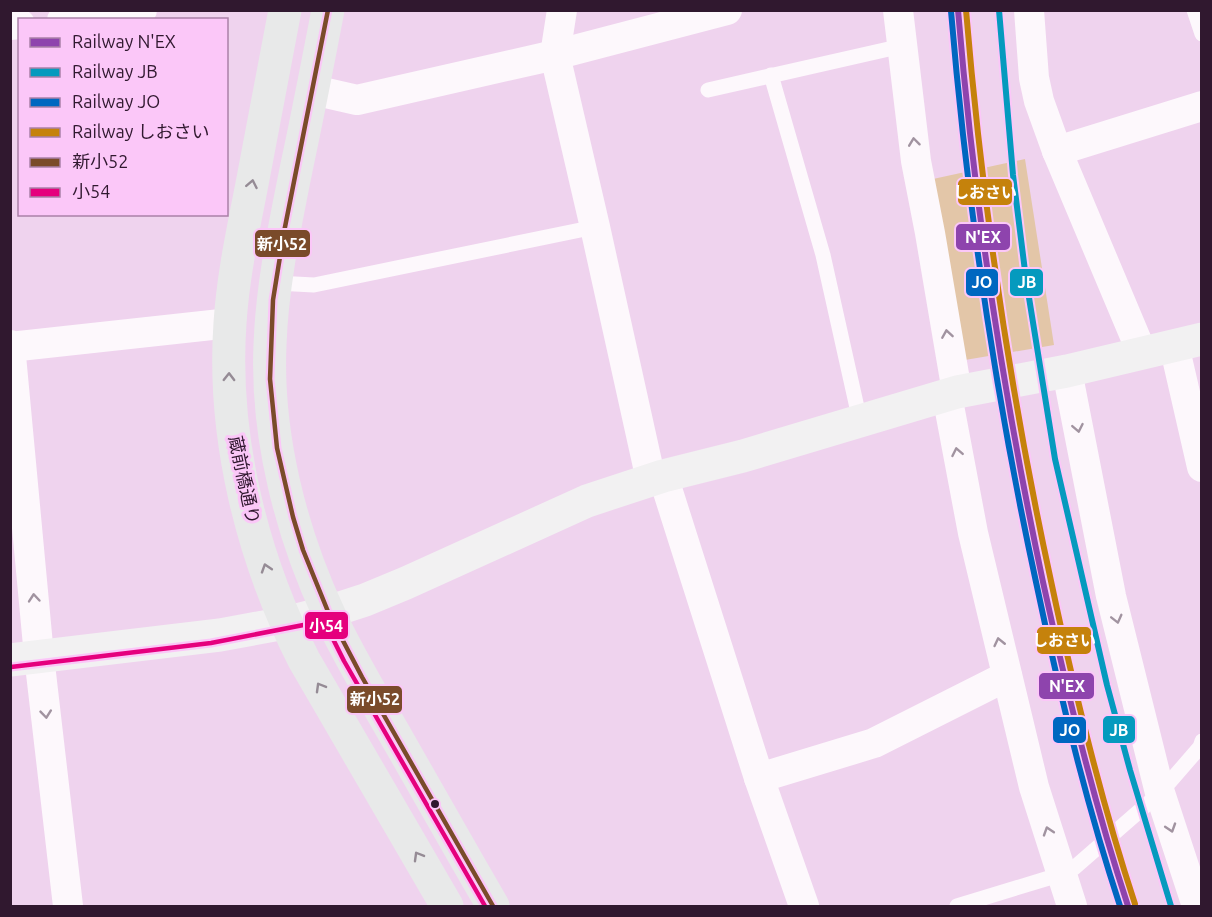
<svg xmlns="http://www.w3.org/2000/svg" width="1212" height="917" font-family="Ubuntu,'Noto Sans JP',sans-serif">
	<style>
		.green { fill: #e3c6a8 }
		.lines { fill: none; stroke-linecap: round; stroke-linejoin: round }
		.lane { stroke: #fdf8fc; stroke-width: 15 }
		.street { stroke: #fdf8fc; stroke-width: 30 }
		.secondary { stroke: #f2f1f2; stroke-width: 33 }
		.primary { stroke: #e8e9e9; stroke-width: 33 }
		.bus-1-casing { stroke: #fbc7f8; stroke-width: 9 }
		.bus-2-casing { stroke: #fbc7f8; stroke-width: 9 }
		.bus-1 { stroke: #7a4b2a; stroke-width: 4.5 }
		.bus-2 { stroke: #e5007d; stroke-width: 4.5 }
		.rail-1-casing { stroke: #fbc7f8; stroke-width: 10 }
		.rail-2-casing { stroke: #fbc7f8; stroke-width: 10 }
		.rail-3-casing { stroke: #fbc7f8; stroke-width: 10 }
		.rail-4-casing { stroke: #fbc7f8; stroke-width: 10 }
		.rail-1 { stroke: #8e44ad; stroke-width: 6 }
		.rail-2 { stroke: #059abe; stroke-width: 6 }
		.rail-3 { stroke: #0067c0; stroke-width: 6 }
		.rail-4 { stroke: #c5820c; stroke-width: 6 }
		.oneway { stroke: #a193a0 }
		.oneway2 { stroke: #958b95 }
		.bus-dot { fill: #30182f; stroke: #fbc7f8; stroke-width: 2 }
		.labels { text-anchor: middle; stroke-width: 6; stroke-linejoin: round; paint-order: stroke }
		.street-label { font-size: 18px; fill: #30182f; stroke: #fbc7f8 }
		.line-badge { stroke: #fbc7f8; stroke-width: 2 }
		.badge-label { font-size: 16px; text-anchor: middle; font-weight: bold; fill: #fff }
	</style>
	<rect width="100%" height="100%" fill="#efd3ee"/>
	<!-- green -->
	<polygon class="green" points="1025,159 1054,345 965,360 933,179"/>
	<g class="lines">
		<!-- lane -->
		<g class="lane">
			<polyline points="1194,10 1202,34"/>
			<polyline points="771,75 823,255 860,421"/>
			<polyline points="708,90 902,46"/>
			<polyline points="276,283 314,285 595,227"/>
			<polyline points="957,906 1062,874 1074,868 1160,793 1200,747 1202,741"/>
		</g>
		<!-- street -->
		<g class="street">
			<polyline points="562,10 555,55 595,227 651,480"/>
			<polyline points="898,10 916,161 930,233 957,392"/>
			<polyline points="1029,10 1034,78 1039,101 1057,151 1142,353"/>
			<polyline points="62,20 142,10"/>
			<polyline points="10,25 20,24"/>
			<polyline points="313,90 357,100 555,55 727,10"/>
			<polyline points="1057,151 1202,106"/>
			<polyline points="10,345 39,656 68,906"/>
			<polyline points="1174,345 1202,467"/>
			<polyline points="10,347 230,323"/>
			<polyline points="1067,371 1111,596 1160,793 1197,906"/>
			<polyline points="947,395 973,533 1034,787 1072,906"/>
			<polyline points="663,476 759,778 804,906"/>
			<polyline points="759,778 874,743 1007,676"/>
		</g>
		<!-- secondary -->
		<polyline class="secondary" points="10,660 220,635 285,623 328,612 365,600 406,583 587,501 663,476 743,456 957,392 1067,371 1202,339"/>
		<!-- primary -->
		<g class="primary">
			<path d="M285,10C274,68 263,126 252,184C243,230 233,276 230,323C222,437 252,558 304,660L447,906"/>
			<path d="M328,10C318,62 308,114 297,165C285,225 272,285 270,345C266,435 291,533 329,614C349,657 374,698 398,740C430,796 461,851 493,906"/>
		</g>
		<!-- bus-1 casing -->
		<g class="bus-1-casing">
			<polyline id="bus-1" points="328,10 284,232 273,300 270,379 277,448 293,517 303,550 329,614 362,677 493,906"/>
		</g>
		<!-- bus-2 casing -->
		<g class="bus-2-casing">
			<polyline id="bus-2" points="11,667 211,643 324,621 344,661 485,906"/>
		</g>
		<!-- bus-1 -->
		<use href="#bus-1" class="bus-1"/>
		<!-- bus-2 -->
		<use href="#bus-2" class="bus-2"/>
		<!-- rail-1 casing -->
		<g class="rail-1-casing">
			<path id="rail-1" d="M958,10C974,203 1003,393 1043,582C1067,691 1093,800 1128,906"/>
		</g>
		<!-- rail-2 casing -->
		<g class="rail-2-casing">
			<polyline id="rail-2" points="999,10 1013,175 1026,279 1055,459 1107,685 1130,770 1171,906"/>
		</g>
		<!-- rail-3 casing -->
		<g class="rail-3-casing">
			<path id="rail-3" d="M951,11C967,203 995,393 1036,582C1059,692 1085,800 1120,906"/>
		</g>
		<!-- rail-4 casing -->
		<g class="rail-4-casing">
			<path id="rail-4" d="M966,10C982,202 1010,392 1051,581C1074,690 1100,798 1135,904"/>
		</g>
		<!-- rail-1 -->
		<use href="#rail-1" class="rail-1"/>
		<!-- rail-2 -->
		<use href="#rail-2" class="rail-2"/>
		<!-- rail-3 -->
		<use href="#rail-3" class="rail-3"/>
		<!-- rail-4 -->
		<use href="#rail-4" class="rail-4"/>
	</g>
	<!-- one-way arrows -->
	<defs><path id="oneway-chevron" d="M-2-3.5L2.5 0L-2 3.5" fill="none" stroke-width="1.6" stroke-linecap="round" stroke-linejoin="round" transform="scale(1.5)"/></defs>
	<g class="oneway">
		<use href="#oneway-chevron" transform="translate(914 142) rotate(-97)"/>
		<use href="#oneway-chevron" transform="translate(947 334) rotate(-99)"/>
		<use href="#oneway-chevron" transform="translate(1078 428) rotate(79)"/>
		<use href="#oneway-chevron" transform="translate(957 452) rotate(-101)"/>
		<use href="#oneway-chevron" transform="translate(34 598) rotate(-95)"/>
		<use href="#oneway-chevron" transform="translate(1117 619) rotate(76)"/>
		<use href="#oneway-chevron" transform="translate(999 642) rotate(-103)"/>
		<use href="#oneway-chevron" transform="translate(46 714) rotate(84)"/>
		<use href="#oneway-chevron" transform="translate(1171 828) rotate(72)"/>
		<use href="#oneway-chevron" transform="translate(1048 831) rotate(-108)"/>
	</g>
	<g class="oneway2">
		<use href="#oneway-chevron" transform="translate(252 184) rotate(-79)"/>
		<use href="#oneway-chevron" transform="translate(229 377) rotate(-89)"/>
		<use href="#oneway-chevron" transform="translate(266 568) rotate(-108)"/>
		<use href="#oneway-chevron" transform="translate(320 687) rotate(-120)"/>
		<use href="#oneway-chevron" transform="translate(418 856) rotate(-120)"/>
	</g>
	<!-- markers -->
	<circle class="bus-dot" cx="435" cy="804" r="5"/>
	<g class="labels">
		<!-- street labels -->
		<g class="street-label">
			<text transform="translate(244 480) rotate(78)" y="6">蔵前橋通り</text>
		</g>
	</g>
	<g class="line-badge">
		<rect x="957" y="178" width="56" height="28" rx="6" fill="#c5820c"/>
		<rect x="955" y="223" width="56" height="28" rx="6" fill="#8e44ad"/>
		<rect x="254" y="229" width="57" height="29" rx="6" fill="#7a4b2a"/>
		<rect x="1009" y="268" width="35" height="29" rx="6" fill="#059abe"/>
		<rect x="965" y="268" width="34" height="29" rx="6" fill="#0067c0"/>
		<rect x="304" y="611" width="45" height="29" rx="6" fill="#e5007d"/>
		<rect x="1036" y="626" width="56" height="29" rx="6" fill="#c5820c"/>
		<rect x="1038" y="672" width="57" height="28" rx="6" fill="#8e44ad"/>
		<rect x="346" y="685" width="57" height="29" rx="6" fill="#7a4b2a"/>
		<rect x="1102" y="715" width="34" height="29" rx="6" fill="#059abe"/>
		<rect x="1052" y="716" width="35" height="28" rx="6" fill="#0067c0"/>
	</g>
	<g class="badge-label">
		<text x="985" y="198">しおさい</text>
		<text x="983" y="243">N'EX</text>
		<text x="282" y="250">新小52</text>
		<text x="1027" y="288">JB</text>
		<text x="982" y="288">JO</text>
		<text x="326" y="632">小54</text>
		<text x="1064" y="646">しおさい</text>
		<text x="1067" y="692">N'EX</text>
		<text x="375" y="705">新小52</text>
		<text x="1119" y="736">JB</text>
		<text x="1070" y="736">JO</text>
	</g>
	<!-- border -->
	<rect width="1212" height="917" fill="none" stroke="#30182f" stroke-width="24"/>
	<!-- legend -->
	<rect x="18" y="18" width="210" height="198" fill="#fbc7f8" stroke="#aa81a8" stroke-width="1.5"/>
	<rect x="30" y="38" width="30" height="9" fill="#8e44ad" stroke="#aa81a8" stroke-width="1.5"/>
	<text x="72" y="48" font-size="18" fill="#30182f">Railway N'EX</text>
	<rect x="30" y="68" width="30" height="9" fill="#059abe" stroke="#aa81a8" stroke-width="1.5"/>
	<text x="72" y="78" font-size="18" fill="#30182f">Railway JB</text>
	<rect x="30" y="98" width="30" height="9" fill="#0067c0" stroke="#aa81a8" stroke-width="1.5"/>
	<text x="72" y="108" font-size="18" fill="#30182f">Railway JO</text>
	<rect x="30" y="128" width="30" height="9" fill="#c5820c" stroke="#aa81a8" stroke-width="1.5"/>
	<text x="72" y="138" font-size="18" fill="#30182f">Railway しおさい</text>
	<rect x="30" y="158" width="30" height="9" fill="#7a4b2a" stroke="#aa81a8" stroke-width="1.5"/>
	<text x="72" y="168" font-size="18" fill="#30182f">新小52</text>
	<rect x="30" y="188" width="30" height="9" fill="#e5007d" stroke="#aa81a8" stroke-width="1.5"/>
	<text x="72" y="198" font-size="18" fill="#30182f">小54</text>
</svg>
